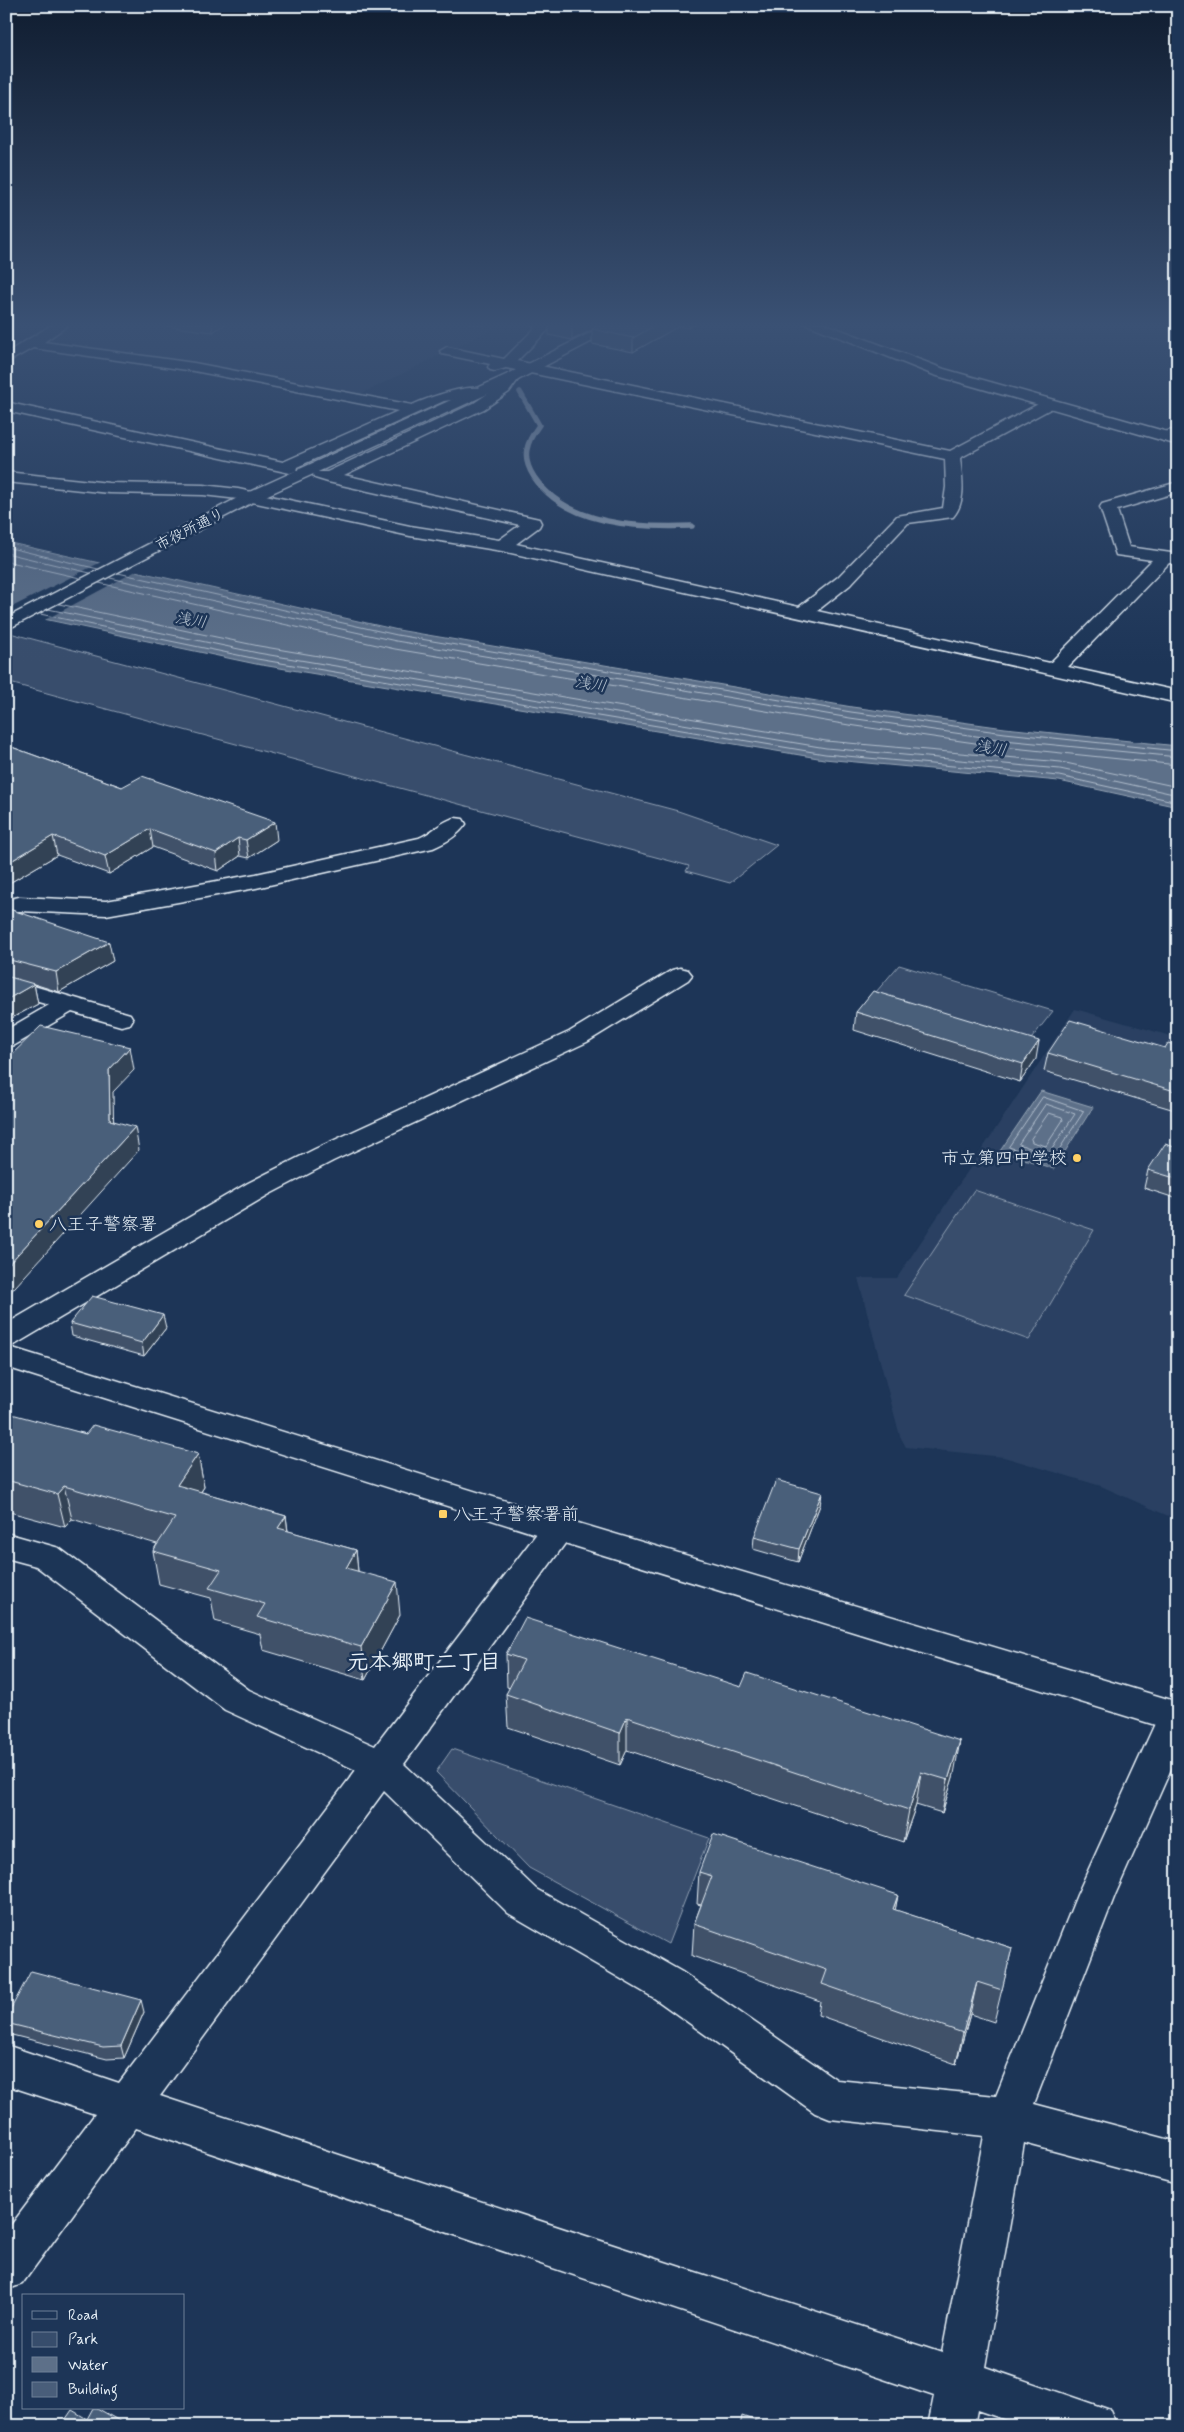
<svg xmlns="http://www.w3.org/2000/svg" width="1184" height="2432" font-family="Mynerve,'Klee One',sans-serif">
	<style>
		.built { fill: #2a4162 }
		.green { fill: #374d6c; stroke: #909fb2 }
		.water { fill: #5d7089; stroke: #95a4b5 }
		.pier { fill: #1d3557 }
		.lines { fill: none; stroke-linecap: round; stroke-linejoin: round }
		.shore { stroke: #b0bdcc; stroke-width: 1 }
		.stream { stroke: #95a4b5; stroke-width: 5.5 }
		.street-casing { stroke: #e8f1f8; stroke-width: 3 }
		.secondary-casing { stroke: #e8f1f8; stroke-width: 3 }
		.primary-casing { stroke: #e8f1f8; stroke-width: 3 }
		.street { fill: #1d3557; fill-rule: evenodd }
		.secondary { fill: #1d3557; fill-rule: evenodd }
		.primary { fill: #1d3557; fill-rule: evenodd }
		.wall { fill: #3f5169; stroke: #e8f1f8 }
		.shaded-wall { fill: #334255; stroke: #e8f1f8 }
		.building { fill: #495e7a; stroke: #e8f1f8 }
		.poi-dot { fill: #ffd166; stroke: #1d3557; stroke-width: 2 }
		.labels { text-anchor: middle; stroke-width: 5; stroke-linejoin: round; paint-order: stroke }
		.far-street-label { font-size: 15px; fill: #e8f1f8; stroke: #1d3557 }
		.far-water-label { font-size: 16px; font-style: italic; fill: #b7c4d1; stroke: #1d3557 }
		.poi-label { font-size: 18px; fill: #e8f1f8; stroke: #1d3557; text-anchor: start }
		.near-neighbourhood-label { font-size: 22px; font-weight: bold; fill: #e8f1f8; stroke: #1d3557 }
	</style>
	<rect width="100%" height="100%" fill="#1d3557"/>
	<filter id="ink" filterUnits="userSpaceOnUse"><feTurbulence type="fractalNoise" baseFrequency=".02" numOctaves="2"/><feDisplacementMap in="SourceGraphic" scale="10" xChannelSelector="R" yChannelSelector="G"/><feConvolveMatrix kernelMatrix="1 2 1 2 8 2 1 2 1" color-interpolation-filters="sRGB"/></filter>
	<g filter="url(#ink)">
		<!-- built -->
		<g class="built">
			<polygon points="65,323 505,323 355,397 31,344"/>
			<polygon points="1075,1009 1178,1038 1178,1518 1166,1515 1101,1486 1004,1457 906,1447 900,1436 858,1278 897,1278"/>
		</g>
		<!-- green -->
		<g class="green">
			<polygon points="6,632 678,811 777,845 730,883 686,871 689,866 6,682"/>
			<polygon points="899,965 1053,1011 1028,1043 876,992"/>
			<polygon points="974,1190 1094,1230 1029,1340 904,1295"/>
			<polygon points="452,1749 709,1838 668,1944 529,1868 436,1772"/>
		</g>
		<!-- water -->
		<g class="water">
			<polygon points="6,542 398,630 852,707 1005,728 1178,746 1178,807 1059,781 824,759 256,664 6,611"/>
			<polygon points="1041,1091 1093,1107 1054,1169 1000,1151"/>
		</g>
		<!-- pier -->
		<polygon class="pier" points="101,562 138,570 41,622 6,613 6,610"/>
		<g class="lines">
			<!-- shore -->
			<g class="shore">
				<polyline points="6,547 98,569"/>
				<polyline points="6,553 90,573"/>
				<polyline points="6,561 80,578"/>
				<polyline points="118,573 397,635 851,712 1005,733 1178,751"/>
				<polyline points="110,578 396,641 850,718 1004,740 1178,757"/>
				<polyline points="99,583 395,649 849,725 1003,747 1178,765"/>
				<polyline points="59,604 259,646 826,741 1061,762 1178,787"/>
				<polyline points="48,609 258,653 826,748 1060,769 1178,795"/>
				<polyline points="40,614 257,659 825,754 1059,776 1178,802"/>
				<polygon points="1043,1097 1084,1111 1051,1162 1009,1147"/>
				<polygon points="1046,1104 1075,1114 1048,1155 1019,1144"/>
				<polygon points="1049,1113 1062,1117 1063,1120 1046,1146 1032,1142 1031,1139"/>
			</g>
			<!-- stream -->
			<path class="stream" d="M520,392L539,425C526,443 521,457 534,477C567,526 639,528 692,526"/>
			<!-- street casing -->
			<g class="street-casing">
				<g id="street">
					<path d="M55,323H71L44,342L194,363L412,405C425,399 477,379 487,392L480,396L444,401L297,467L296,471L290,473L6,411V400L14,404L283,462L398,411L194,371L33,348L6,363V353Z"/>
					<path d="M530,323H545L550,328L517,361L950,451L1044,401H1054L1056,404L1054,407L960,458C962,478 967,501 953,517L908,523L850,585L817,611L1050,663L1152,560L1116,555L1100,507L1102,504L1178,482V492L1117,510L1129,547L1178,554V564L1169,563L1068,667L1178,691V703L502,551L410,536L238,499L203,495L109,493L6,482V472L109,483L203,485L238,489L410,526L499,540L520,525L328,482L315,478L313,475L315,472H327L474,403L499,386L508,374L513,373L520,377L509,392L484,409L344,475L539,519L541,523L539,527L516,544L799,607L838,577L897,516L943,508L946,487L945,459L506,368L495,371L490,370L488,367L490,364L442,354L440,351L447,347L504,359L535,328Z"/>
					<polygon points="1178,429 1178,438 1163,441 1155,436 1158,433"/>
					<path d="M455,818L463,819L466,824C458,836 445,843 433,848L256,888L106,915L19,911L6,914V900L19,897L106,901L256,874L419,838C432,833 441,821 455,818Z"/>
					<polygon points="680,968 688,970 692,975 688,980 587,1042 333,1161 268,1195 16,1344 6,1347 6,1324 248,1183 315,1149 569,1032 672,970"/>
					<polygon points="6,978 130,1014 133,1019 130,1024 121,1026 72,1012 15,1045 6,1047 6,1030 49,1005 6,993"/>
					<path d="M558,1517L569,1520L574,1529L569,1538L404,1764L536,1889L682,1972L837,2080L996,2096L1077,1895L1158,1717L1163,1707L1178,1703V1753L1115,1895L1034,2104L1178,2142V2184L1024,2143L985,2367L1110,2410L1117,2426H1024L977,2410L974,2426H928L934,2396L136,2128L22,2284L6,2290V2232L95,2114L6,2085V2045L119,2083L356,1770L225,1710L36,1566L6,1558V1533L59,1548L249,1690L375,1746L547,1520ZM384,1791L508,1913L654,1998L815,2113L830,2119L984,2136L942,2353L160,2096Z"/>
				</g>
			</g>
			<!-- secondary casing -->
			<g class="secondary-casing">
				<g id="secondary">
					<polygon points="610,323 627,323 518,380 259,499 6,630 6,618 247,493 508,374"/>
					<polygon points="6,1346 558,1517 1178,1702 1178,1732 558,1541 6,1367"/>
				</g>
			</g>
			<!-- primary casing -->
			<g class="primary-casing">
				<polygon id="primary" points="804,323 823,323 944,369 1178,435 1178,445 934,375"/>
			</g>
			<!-- street -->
			<use href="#street" class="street"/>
			<!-- secondary -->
			<use href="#secondary" class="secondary"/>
			<!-- primary -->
			<use href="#primary" class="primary"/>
		</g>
		<!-- wall -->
		<g class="wall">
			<polygon points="142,323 226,323 213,332"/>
			<polygon points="469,323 489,323 486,325"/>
			<polygon points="549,323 698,323 688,328 679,326 633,352 592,344 592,330 572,340 549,335"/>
			<polygon points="6,745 122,787 277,840 249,858 240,856 218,871 153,847 109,874 57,855 6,885"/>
			<polygon points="6,908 113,961 59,992 34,984 38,1004 8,1020 6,1019"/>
			<polygon points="856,1012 1036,1059 1020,1082 854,1030"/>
			<polygon points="1178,1046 1178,1111 1044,1071 1048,1053 1165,1048"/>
			<polygon points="1178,1148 1178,1199 1144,1188 1148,1170"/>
			<polygon points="70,1323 166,1328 144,1356 72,1336"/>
			<polygon points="6,1415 86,1434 198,1454 204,1487 201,1492 286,1516 288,1531 356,1550 358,1571 400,1615 365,1680 263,1650 260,1634 215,1621 211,1598 159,1584 153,1551 157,1544 72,1519 65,1527 6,1511"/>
			<polygon points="822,1493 820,1505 798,1562 753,1549 754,1537"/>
			<polygon points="506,1654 954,1774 942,1813 916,1805 903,1842 627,1750 620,1765 508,1727 506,1694 510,1688 507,1687"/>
			<polygon points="699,1872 898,1895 895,1910 1012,1948 994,2022 970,2014 956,2064 818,2015 820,2001 692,1956 694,1924 701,1905 697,1904"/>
			<polygon points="144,2012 124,2058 107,2059 8,2034 6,2029 6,2018"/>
		</g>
		<!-- shaded-wall -->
		<g class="shaded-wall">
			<polygon points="212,323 226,323 213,332"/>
			<polygon points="576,323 605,323 572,340 572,325"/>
			<polygon points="659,323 679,323 679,326 633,352 633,338"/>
			<polygon points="689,323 698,323 688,328"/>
			<polygon points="275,822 277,840 249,858 246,840"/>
			<polygon points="150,829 153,847 109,874 105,856"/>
			<polygon points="53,836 57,855 6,885 6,864"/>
			<polygon points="238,838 240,856 218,871 216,853"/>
			<polygon points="109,942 113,961 59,992 56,972"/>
			<polygon points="34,984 38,1004 8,1020 6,1010 6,1000"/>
			<polygon points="1039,1041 1036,1059 1020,1082 1023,1064"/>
			<polygon points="130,1047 134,1070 113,1092 114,1143 110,1120 109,1070"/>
			<polygon points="135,1127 139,1150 6,1297 6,1267"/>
			<polygon points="163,1315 166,1328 144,1356 142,1343"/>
			<polygon points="198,1454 204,1487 183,1518 177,1485"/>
			<polygon points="64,1486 72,1519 65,1527 57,1494"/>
			<polygon points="822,1493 820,1505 798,1562 799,1549"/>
			<polygon points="286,1516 290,1549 278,1528"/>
			<polygon points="356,1550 359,1583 346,1568"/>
			<polygon points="397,1582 400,1615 365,1680 361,1647"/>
			<polygon points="627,1717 627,1750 620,1765 620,1733"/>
			<polygon points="960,1741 954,1774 942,1813 948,1780"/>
			<polygon points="921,1772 916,1805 903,1842 909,1810"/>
			<polygon points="898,1895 892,1927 893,1909"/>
			<polygon points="977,1982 970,2014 956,2064 963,2033"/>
			<polygon points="141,2000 144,2012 124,2058 121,2046"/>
		</g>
		<!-- building -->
		<g class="building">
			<polygon points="562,323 576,323 572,325"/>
			<polygon points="603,323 659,323 633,338 592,329"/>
			<polygon points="6,745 122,787 142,776 275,822 246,840 238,838 216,853 150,829 105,856 53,836 6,864"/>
			<polygon points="6,908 109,942 56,972 6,959"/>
			<polygon points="6,976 34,984 6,1000"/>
			<polygon points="873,991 1039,1041 1023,1064 856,1012"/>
			<polygon points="1070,1020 1165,1048 1168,1043 1178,1046 1178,1092 1048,1053"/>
			<polygon points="41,1026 130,1047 109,1070 110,1120 135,1127 6,1267 6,1060"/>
			<polygon points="1165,1144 1178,1148 1178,1179 1148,1170"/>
			<polygon points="92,1296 163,1315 142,1343 70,1323"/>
			<polygon points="8,1413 86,1434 93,1425 198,1454 177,1485 286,1516 278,1528 356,1550 346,1568 397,1582 361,1647 257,1617 265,1604 209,1588 221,1570 153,1551 175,1518 64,1486 57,1494 6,1480 6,1415"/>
			<polygon points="776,1480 822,1493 799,1549 754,1537"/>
			<polygon points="525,1618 741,1687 747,1673 960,1741 948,1780 921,1772 909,1810 627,1717 620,1733 506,1694 524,1660 506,1654"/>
			<polygon points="713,1834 898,1895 893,1909 1012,1948 1002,1990 977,1982 963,2033 822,1984 827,1970 694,1924 712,1876 699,1872"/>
			<polygon points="31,1971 141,2000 121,2046 103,2047 6,2023 6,2018"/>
			<polygon points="93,2408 97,2408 128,2426 61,2426 72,2410 87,2419"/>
			<polygon points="742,2416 770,2426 740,2426"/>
		</g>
	</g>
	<!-- sky -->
	<linearGradient id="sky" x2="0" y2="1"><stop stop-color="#101d30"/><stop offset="0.49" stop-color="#3a5174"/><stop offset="1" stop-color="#3a5174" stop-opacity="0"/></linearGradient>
	<rect width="1184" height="664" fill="url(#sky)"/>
	<!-- markers -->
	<g class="poi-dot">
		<circle cx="1077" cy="1158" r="5"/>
		<circle cx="39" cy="1224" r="5"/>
		<rect x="438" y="1509" width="10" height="10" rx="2.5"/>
	</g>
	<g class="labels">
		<!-- far-street labels -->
		<g class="far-street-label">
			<text transform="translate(190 529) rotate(-27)" y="5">市役所通り</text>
		</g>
		<!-- far-water labels -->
		<g class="far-water-label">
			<text transform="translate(191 619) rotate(9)" y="6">浅川</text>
			<text transform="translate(591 683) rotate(9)" y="6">浅川</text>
			<text transform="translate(991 747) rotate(9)" y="6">浅川</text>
		</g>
		<!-- poi labels -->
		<g class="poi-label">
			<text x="1067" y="1164" text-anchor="end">市立第四中学校</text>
			<text x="49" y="1230">八王子警察署</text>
			<text x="453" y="1520">八王子警察署前</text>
		</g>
		<!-- near-neighbourhood labels -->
		<g class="near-neighbourhood-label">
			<text x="424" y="1669">元本郷町二丁目</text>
		</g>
	</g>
	<!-- margin -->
	<rect width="1184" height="2432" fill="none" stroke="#1d3557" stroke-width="25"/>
	<rect x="12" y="12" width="1159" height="2407" fill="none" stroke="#e8f1f8" stroke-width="2" filter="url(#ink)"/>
	<!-- legend -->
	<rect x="22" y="2294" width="162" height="115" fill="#1d3557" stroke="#6e8097"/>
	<rect x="32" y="2311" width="25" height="8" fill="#1d3557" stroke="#6e8097"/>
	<text x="68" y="2320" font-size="15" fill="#e8f1f8">Road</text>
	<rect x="32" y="2332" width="25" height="15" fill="#374d6c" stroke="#6e8097"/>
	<text x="68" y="2344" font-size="15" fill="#e8f1f8">Park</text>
	<rect x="32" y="2357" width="25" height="15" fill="#5d7089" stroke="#6e8097"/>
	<text x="68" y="2370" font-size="15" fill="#e8f1f8">Water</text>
	<rect x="32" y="2382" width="25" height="15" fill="#495e7a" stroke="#6e8097"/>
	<text x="68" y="2394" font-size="15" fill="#e8f1f8">Building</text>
</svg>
